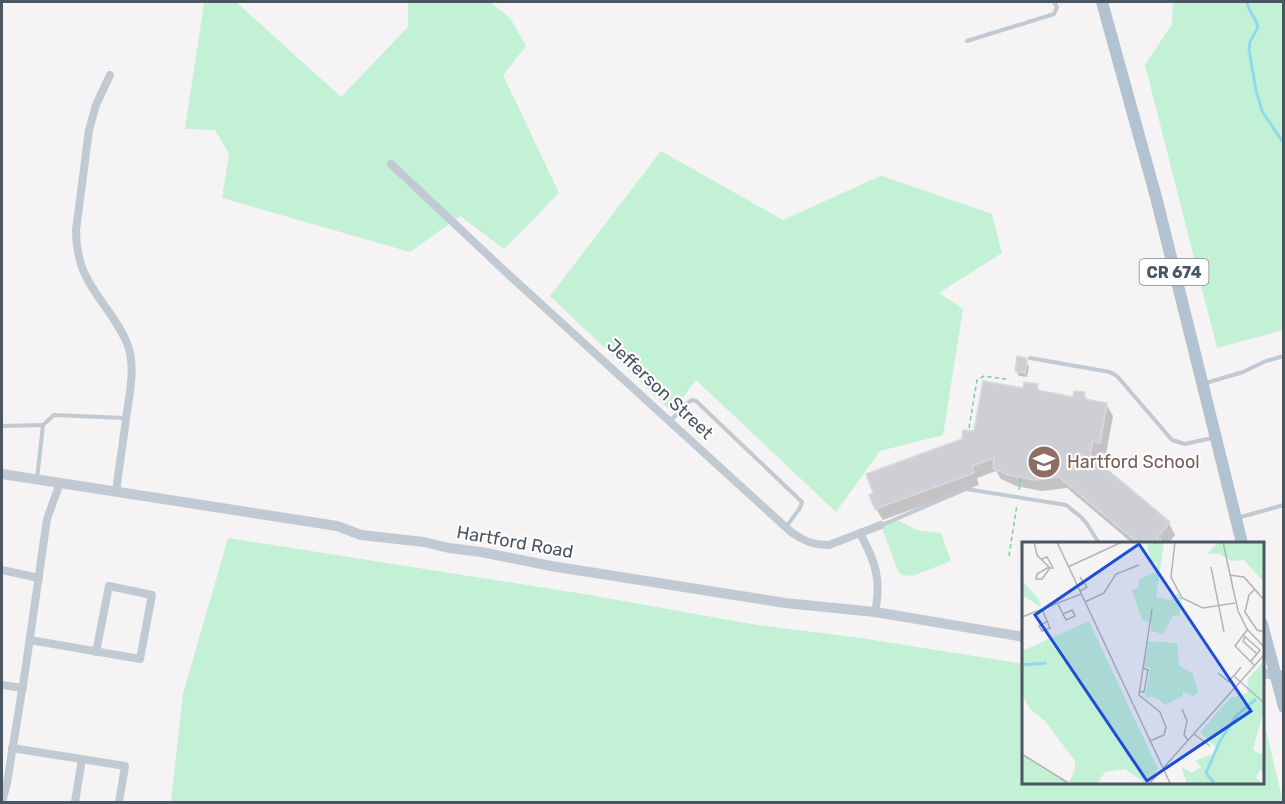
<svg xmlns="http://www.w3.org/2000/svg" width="1285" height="804" font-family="Rubik,sans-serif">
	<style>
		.green { fill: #c3f1d5 }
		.shadow { fill: #0003 }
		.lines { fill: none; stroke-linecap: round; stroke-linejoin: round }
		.stream { stroke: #90daee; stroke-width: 3 }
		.building { fill: #cdcfd5; stroke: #d7d9de; stroke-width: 1.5 }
		.path { stroke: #7ad0a6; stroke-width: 1.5; stroke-dasharray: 4.5 3; stroke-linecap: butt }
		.service { stroke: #c1cad2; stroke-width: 4 }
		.minor { stroke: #c1cad2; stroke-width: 8 }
		.tertiary { stroke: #c1cad2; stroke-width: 10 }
		.primary { stroke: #b3c2d1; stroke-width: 12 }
		.labels { text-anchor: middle; stroke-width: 4.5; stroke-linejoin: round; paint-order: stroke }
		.shield { fill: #fff; stroke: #808990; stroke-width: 1.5 }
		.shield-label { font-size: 16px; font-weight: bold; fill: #4a5661 }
		.street-label { font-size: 18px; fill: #4a5661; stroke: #fff }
		.education-label { font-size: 18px; fill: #785e54; stroke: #fff; text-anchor: start }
		.inset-river { fill: none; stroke: #90daee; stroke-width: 3 }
		.inset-road { fill: none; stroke: #b1b4b9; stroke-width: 1.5 }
		.view { fill: #1d4ed8; fill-opacity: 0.15; stroke: #1d4ed8; stroke-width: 3 }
		.inset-edge { fill: none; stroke: #4a5661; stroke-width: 3 }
	</style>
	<rect width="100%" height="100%" fill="#f5f3f3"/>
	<!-- green -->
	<g class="green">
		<polygon points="202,2 236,2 341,97 408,27 408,2 490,2 510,18 526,46 503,75 559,193 504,249 460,216 410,252 222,198 229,154 215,130 185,129 204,3"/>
		<polygon points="1173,2 1283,2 1283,330 1217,348 1145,65 1172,24"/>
		<polygon points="661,151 783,220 878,177 882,176 992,214 1002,253 939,293 963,309 943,435 880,451 836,512 696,380 672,412 550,296"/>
		<polygon points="895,519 917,530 941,533 951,561 912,576 902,575 898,571 881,525"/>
		<polygon points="228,538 590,595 751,624 861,638 1024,664 1024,782 1262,782 1263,717 1283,802 171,802 183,694"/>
	</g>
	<!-- shadow -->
	<g class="shadow">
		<polygon points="1025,359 1029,367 1027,377 1019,376 1016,371"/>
		<polygon points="1037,386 1041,393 1074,399 1084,394 1088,401 1106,404 1113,416 1106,454 1099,452 1097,463 1169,523 1175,535 1169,543 1160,543 1161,538 1156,543 1132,543 1067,488 1042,491 1016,486 1001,479 996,471 977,478 979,485 883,520 876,509 871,496 976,433 1024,390"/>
	</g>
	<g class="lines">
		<!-- stream -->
		<path class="stream" d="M1247,2C1248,12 1256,17 1258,27L1250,42L1249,50L1256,90L1262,111L1284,144"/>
	</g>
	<!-- building -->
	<g class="building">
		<polygon points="1017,356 1026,358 1027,360 1025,373 1015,371"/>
		<polygon points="983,381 1023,388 1024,382 1038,384 1037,390 1073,397 1074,391 1085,392 1084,399 1107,403 1100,443 1093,441 1090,455 1170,522 1157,538 1163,543 1138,543 1059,477 1034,480 1008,475 993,468 994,458 972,466 974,473 875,509 869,495 873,493 866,474 962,439 963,430 974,431"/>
	</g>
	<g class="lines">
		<!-- path -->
		<g class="path">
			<polyline points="969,428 977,380 984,376 1006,379"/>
			<polyline points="1019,490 1021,478"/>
			<polyline points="1009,556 1017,504"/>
		</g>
		<!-- service -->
		<g class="service">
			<polyline points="967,41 1054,14 1057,7 1054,2"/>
			<polyline points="1030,358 1110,372 1117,376 1172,440 1185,444 1212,438"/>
			<polyline points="1206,383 1243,372 1266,361 1284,356"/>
			<polyline points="671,420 689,402 692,400 696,401 802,502 800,508 786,527"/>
			<polyline points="43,425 54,415 125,418"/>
			<polyline points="2,426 43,425 37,479"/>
			<polyline points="1237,518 1284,505"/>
			<polyline points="882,525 966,489 1066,505 1081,517 1087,524 1099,543"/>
		</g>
		<!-- minor -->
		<g class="minor">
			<path d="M110,75L96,105L89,130L76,230C76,244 78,257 83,270C94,297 118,318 128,346C136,369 129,395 126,419C123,443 119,467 116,492"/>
			<path d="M391,164L508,274L791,532C803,540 814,546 829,545L881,525"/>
			<path d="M860,533C875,561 882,580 875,612"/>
			<polyline points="2,570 39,578"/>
			<polyline points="30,640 140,659 152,595 109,586 96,652"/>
			<polyline points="2,685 23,688"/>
			<polyline points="12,748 125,766 119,802"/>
			<polyline points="2,802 7,783 25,672 47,519 60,483"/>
			<polyline points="75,802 82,759"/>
		</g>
		<!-- tertiary -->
		<g class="tertiary">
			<polyline points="2,474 337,526 361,535 424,542 449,548 481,552 551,566 785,603 875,612 1024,637"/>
			<polyline points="1262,673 1284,676"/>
		</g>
		<!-- primary -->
		<g class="primary">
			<polyline points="1102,2 1156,197 1242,543"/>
			<polyline points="1262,624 1284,707"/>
		</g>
	</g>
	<!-- icons -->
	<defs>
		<g id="school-disc" transform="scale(1.725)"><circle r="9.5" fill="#8d6e63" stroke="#fff"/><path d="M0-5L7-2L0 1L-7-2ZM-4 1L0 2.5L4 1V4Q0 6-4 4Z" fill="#fff"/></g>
	</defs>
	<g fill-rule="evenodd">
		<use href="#school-disc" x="1044" y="462"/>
	</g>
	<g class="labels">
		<!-- shield labels -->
		<rect class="shield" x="1139.5" y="259" width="69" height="26" rx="4.5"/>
		<g class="shield-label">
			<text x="1174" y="278">CR 674</text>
		</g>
		<!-- street labels -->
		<g class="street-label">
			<text transform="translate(660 389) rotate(43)" y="6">Jefferson Street</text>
			<text transform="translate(515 542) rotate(10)" y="6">Hartford Road</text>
		</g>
		<!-- education labels -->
		<g class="education-label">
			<text x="1067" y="468">Hartford School</text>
		</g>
	</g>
	<!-- overview -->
	<g transform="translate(1022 542)">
		<rect width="242" height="242" fill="#f5f3f3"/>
		<path d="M142,0L134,55L149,58L156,52L160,57L157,75L151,74L141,92L129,89V81L120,78L110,48L117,45L116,38L134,29L135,21L129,19L125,2ZM195,0H241V39L222,18L209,19L198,12H186ZM0,38L16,56L19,65L0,53ZM67,79L136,227L123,241L103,227L83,230L76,241H0V212L47,240L53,228V219L23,179L8,167L0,152V109ZM126,99L155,101L157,123L171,132L176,150L171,154L161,150V154L143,163L135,156L123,155L128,126L122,125ZM241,120V171L231,208L241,213V230L238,228L234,236L240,241H165L159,225L170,231L179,225L173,219L191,212L194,205L178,190L208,156L225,151L226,137Z" fill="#c3f1d5"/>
		<path class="inset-river" d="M0,123L25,121M192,241L184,231L198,199L215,173L234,157"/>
		<path class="inset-road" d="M12,0L15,13L28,26H31L25,15L20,17M35,0L148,241M153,0L149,35L160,56L181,66L213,61M201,0L216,69L225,87L242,105M27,25L15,32L14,37H20L28,26M46,25L100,0M189,25L202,90M207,33L222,35L242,58M233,47L227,53L223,70L235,88L242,90M58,49L65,45L58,35M63,60L82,51L94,32L117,23M36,62L44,78L53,74L50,68L41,72M21,69L22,72L28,86L20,89L17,84L26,79M0,75L59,52M225,88L213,104L232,123M221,93L238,108L229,119M223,95L221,99L235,112M219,125L212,134L242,161M196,131L207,140L211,134M117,150H122L126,128L121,126M160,167L165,179L162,193L166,198M172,192L188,204M128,199L142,193L144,185L138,170L117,153L130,67M0,212L46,241M128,241L242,113"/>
		<path class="view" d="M117,2L229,169L125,239L13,73Z"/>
		<rect width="242" height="242" class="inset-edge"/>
	</g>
	<!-- border -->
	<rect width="1285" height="804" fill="none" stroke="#4a5661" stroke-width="6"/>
</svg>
